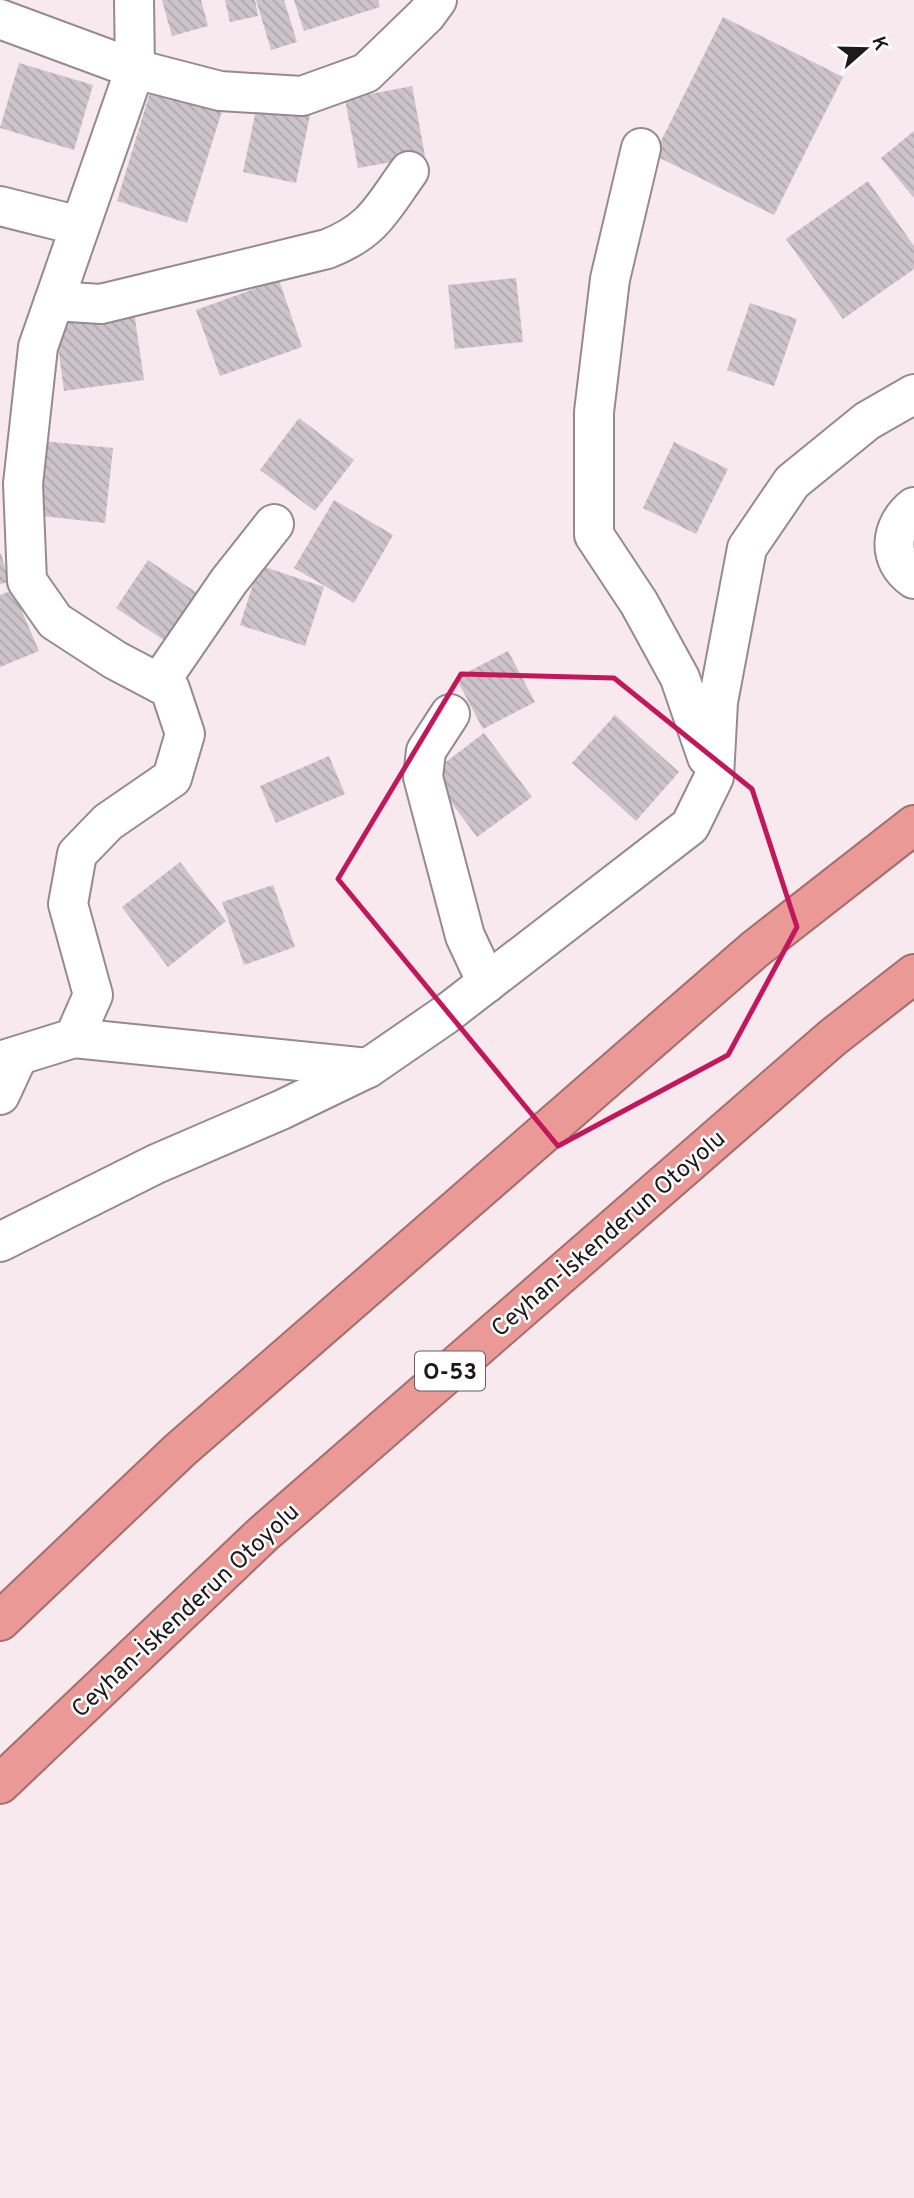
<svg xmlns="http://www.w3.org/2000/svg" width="914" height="2198" font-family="Overpass,sans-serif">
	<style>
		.building { fill: url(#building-back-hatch) }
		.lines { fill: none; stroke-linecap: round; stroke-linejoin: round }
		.minor-casing { stroke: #978a8e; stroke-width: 42 }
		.highway-casing { stroke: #a36d6b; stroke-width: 42 }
		.minor { stroke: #fff; stroke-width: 38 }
		.highway { stroke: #ea9996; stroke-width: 38 }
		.marked { fill: none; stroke: #c2185b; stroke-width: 5; stroke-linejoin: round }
		.labels { text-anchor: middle; stroke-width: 5; stroke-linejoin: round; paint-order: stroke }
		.shield { fill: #fff; stroke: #625f5f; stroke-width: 2 }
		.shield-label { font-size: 23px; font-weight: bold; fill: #1e1a1b }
		.street-label { font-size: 24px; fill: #1e1a1b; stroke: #fff }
	</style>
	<defs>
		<pattern id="building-back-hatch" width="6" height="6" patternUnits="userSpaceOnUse" patternTransform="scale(1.75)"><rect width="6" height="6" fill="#cdc3cb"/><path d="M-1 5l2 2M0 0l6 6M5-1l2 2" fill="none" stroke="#b0a7ae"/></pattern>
	</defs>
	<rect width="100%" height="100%" fill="#f7e9ed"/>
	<!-- building -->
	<g class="building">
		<polygon points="162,0 201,0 208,26 172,36"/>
		<polygon points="225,0 255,0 258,16 230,22"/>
		<polygon points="256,0 284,0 297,42 271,50"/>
		<polygon points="294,0 378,0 380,7 304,31"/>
		<polygon points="723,17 843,77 774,215 654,155"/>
		<polygon points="19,63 93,85 74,150 0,128"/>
		<polygon points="412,86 425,156 358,168 345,99"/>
		<polygon points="151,89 222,111 187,223 117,201"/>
		<polygon points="257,105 310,115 296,183 243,172"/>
		<polygon points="914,131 914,198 881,158"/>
		<polygon points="868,181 914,246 914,269 843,319 786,239"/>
		<polygon points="516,278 523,342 455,349 448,285"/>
		<polygon points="279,280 302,347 220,376 196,310"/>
		<polygon points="750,303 797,319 774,386 727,370"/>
		<polygon points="134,312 144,380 64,391 55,323"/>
		<polygon points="299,418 354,460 315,511 260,470"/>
		<polygon points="42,441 113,448 105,523 33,515"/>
		<polygon points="674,442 728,469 696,534 643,508"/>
		<polygon points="334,500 393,535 354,603 294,568"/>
		<polygon points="1,553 9,582 0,584 0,554"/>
		<polygon points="148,560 209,601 177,649 116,608"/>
		<polygon points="259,565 324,587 305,646 240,625"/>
		<polygon points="13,590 39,651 0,667 0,595"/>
		<polygon points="508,651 535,702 483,729 456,678"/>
		<polygon points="615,715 679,772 636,821 572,763"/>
		<polygon points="484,733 532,797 477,837 430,774"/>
		<polygon points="329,756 345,794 276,823 260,786"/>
		<polygon points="180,862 226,921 168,967 122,907"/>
		<polygon points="273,885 295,947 244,965 222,902"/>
	</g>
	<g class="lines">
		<!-- minor casing -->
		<g class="minor-casing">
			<g id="minor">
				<polyline points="0,19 135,69 220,91 302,96 366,73 426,15 437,0"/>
				<polyline points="641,148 610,279 594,412 594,535 639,603 680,678 707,757"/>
				<polyline points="0,206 80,226"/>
				<path d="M54,301L101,304L327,249C373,231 381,210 409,171"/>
				<path d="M914,507C890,526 886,560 914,579"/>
				<polyline points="159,683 229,581 274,524"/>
				<polyline points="450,714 426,751 423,777 465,936 487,983"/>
				<polyline points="74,1038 368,1068"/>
				<polyline points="0,1061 74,1038 93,995 68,904 77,854 108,822 172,778 185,734 170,689 115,660 55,621 27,581 23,484 38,347 135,69 134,0"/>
				<polyline points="0,1095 18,1056"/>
				<polyline points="0,1242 156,1164 281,1110 368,1068 445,1015 690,826 714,777 718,702 747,548 792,482 867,421 914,394"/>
			</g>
		</g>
		<!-- highway casing -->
		<g class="highway-casing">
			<g id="highway">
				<polyline points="0,1621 180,1450 754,950 914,825"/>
				<polyline points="0,1784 262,1535 832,1038 914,974"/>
			</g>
		</g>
		<!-- minor -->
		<use href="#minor" class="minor"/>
		<!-- highway -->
		<use href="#highway" class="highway"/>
	</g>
	<!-- marked area -->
	<path class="marked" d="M461,674L614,678L752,789L797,927L728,1055L558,1146L338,879Z"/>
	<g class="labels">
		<!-- shield labels -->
		<rect class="shield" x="415" y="1351.5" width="70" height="39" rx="5"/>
		<g class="shield-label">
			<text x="450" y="1379">O-53</text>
		</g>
		<!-- street labels -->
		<g class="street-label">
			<text transform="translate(608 1233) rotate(-41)" y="8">Ceyhan-İskenderun Otoyolu</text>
			<text transform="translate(185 1610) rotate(-43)" y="8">Ceyhan-İskenderun Otoyolu</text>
		</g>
	</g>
	<!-- north arrow -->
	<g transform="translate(865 49) rotate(70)" stroke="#ffffff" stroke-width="5" paint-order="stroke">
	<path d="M0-5L12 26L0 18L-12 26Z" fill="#1e1a1b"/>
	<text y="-10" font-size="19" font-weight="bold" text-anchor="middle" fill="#1e1a1b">K</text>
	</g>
</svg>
